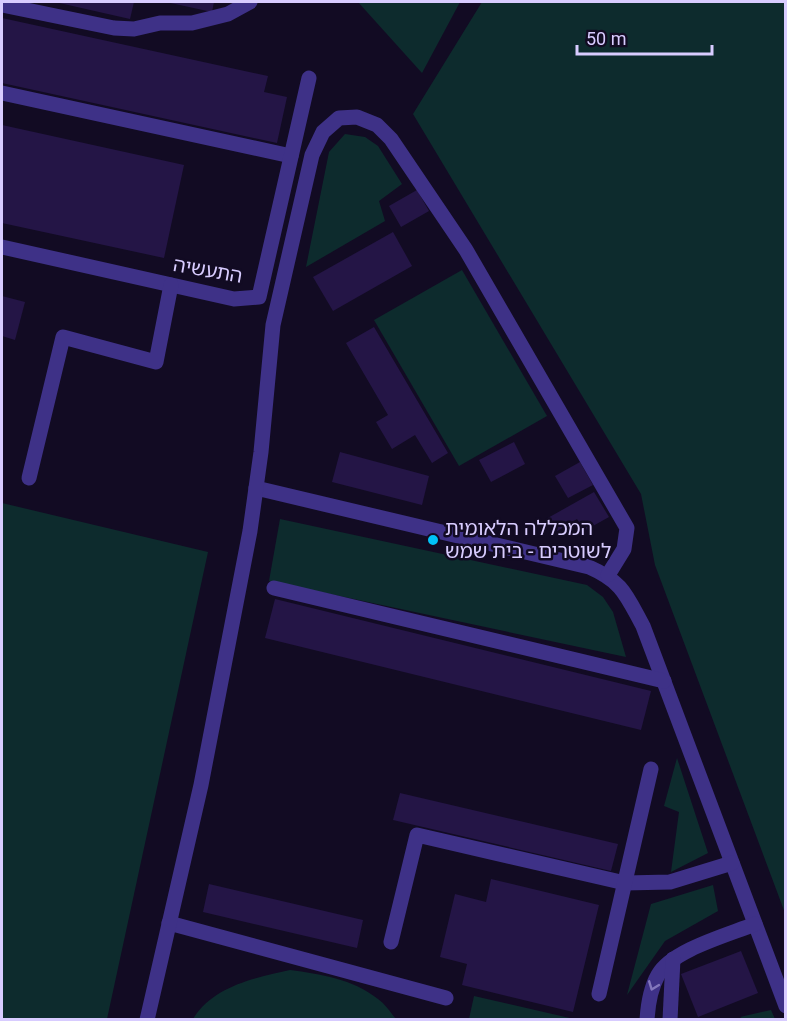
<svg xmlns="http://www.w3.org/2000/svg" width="787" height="1021" font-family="Roboto,'Noto Sans Hebrew',sans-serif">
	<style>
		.green { fill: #0d2b2d }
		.building { fill: #241546 }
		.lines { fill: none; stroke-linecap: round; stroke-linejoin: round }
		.minor { stroke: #3e3187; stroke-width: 15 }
		.oneway { stroke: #8377bd }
		.poi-dot { fill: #00c2f7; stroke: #120b23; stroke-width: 2 }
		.labels { text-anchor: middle; stroke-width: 5; stroke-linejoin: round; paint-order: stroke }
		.street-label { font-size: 20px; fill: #d8ccff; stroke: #120b23 }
		.poi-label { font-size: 20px; fill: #d8ccff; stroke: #120b23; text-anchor: start }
	</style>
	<rect width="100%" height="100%" fill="#120b23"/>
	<!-- green -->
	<g class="green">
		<polygon points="358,2 460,2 422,73"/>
		<polygon points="482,2 785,2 785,913 655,565 641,494 413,114"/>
		<polygon points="345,134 365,137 378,146 402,184 379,201 385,221 306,267 329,152"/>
		<polygon points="462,270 547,416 459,466 374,320"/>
		<polygon points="2,503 208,552 107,1019 2,1019"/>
		<polygon points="280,519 587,585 603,597 613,612 626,657 269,581"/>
		<polygon points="677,758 708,853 671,872 679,812 664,806"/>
		<polygon points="713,885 718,911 665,941 627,995 651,904"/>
		<path d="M290,970C320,974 353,979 378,999C385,1004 391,1013 396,1019H193C213,986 254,978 290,970Z"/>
		<polygon points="474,996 574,1019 469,1019"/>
		<polygon points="771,1010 775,1019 743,1019 740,1017"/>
	</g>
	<!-- building -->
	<g class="building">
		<polygon points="55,2 134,2 130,19"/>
		<polygon points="166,2 214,2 212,12"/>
		<polygon points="2,18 268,76 264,92 287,97 277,143 2,83"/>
		<polygon points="2,125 184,165 164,258 2,223"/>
		<polygon points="417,190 429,211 401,227 389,206"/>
		<polygon points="393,232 412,266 333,311 313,277"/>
		<polygon points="2,296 25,302 15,340 2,336"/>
		<polygon points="374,327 448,453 432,463 415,435 392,449 376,422 388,415 346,343"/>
		<polygon points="514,442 525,464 491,482 479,460"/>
		<polygon points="340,452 429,476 422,505 332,482"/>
		<polygon points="580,462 593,485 568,498 555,476"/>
		<polygon points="594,492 609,517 584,531 577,519 554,533 546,519"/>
		<polygon points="275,599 651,691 641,730 265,638"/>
		<polygon points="400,793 618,844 611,871 393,820"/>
		<polygon points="491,879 599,905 573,1012 462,985 467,964 440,957 455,894 486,902"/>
		<polygon points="209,884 363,920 357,948 203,912"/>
		<polygon points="741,951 758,993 698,1017 681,974"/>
	</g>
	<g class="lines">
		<!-- minor -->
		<g class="minor">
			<polyline points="2,5 114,28 134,29 160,23 192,23 228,14 250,2"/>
			<polyline points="2,93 291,156"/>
			<polyline points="2,247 234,299 259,297 309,78"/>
			<polyline points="29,478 63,337 156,362 171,285"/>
			<path d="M256,488L589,567C623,582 626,595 643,626L786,1006"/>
			<polyline points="274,588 664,681"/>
			<polyline points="169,923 446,998"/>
			<polyline points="391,942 417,835 625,883 670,882 732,863"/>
			<polyline points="599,994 651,769"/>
			<polyline points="147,1020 201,785 250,531 261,452 273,325 312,155 323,132 339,118 357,117 377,125 391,139 466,250 627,528 624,549 608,575"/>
			<path d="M647,1020C648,1004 650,989 658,975C672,950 728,935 755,924"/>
			<polyline points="670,1020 673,959"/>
		</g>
	</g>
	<!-- one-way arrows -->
	<defs><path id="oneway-chevron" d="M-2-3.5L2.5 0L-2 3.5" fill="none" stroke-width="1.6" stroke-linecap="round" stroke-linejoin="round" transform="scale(1.5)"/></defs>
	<use class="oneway" href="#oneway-chevron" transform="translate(653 986) rotate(111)"/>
	<!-- markers -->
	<circle class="poi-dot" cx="433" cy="540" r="6"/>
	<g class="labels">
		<!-- street labels -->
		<g class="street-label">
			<text transform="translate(208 270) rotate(10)" y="7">התעשיה</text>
		</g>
		<!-- poi labels -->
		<g class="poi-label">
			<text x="445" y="535">המכללה הלאומית<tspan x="445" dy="23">לשוטרים - בית שמש</tspan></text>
		</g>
	</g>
	<!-- border -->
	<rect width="787" height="1021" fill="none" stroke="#d8ccff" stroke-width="6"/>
	<!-- scale -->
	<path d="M577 45v9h135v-9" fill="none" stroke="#d8ccff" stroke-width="3"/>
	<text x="586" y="45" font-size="18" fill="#d8ccff" stroke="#120b23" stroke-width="4.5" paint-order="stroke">50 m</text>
</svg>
